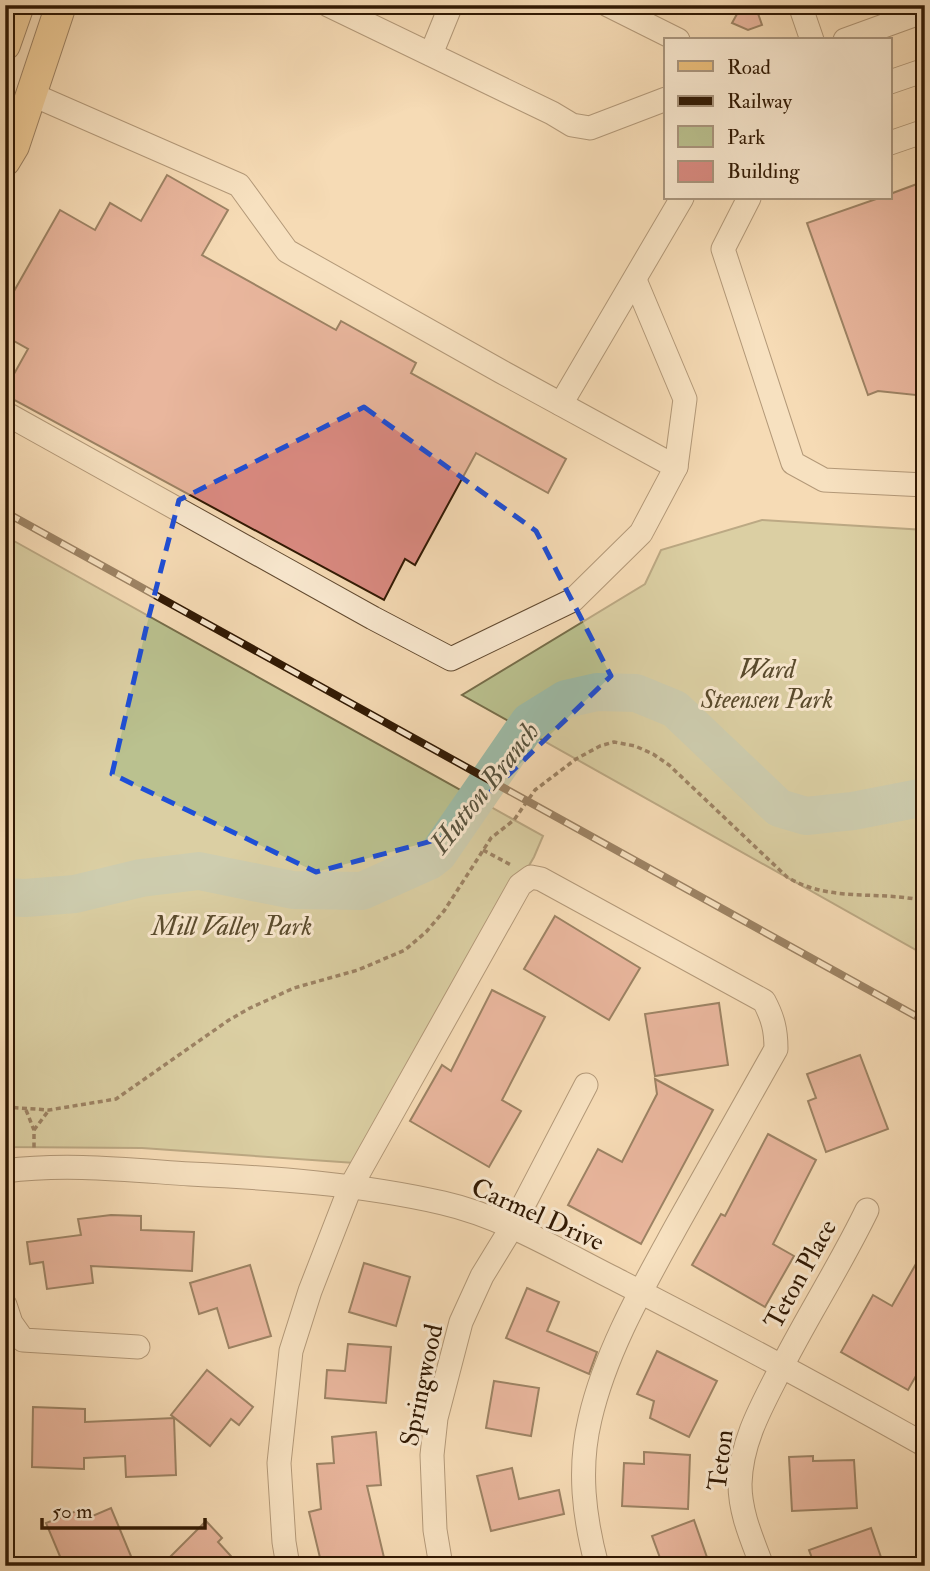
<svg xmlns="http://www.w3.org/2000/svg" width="930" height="1571" font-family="'IM FELL Double Pica',serif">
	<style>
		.green { fill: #bac18f; stroke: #766d49; stroke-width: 2 }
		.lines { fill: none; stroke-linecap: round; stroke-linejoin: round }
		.river { stroke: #9ebca8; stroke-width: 38 }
		.building { fill: #da8a81; stroke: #311903; stroke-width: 2 }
		.minor-casing { stroke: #624a30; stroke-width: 25 }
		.major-casing { stroke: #311903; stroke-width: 32 }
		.path { stroke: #311903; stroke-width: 3.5; stroke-dasharray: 5 3.5; stroke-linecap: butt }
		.minor { stroke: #f9e8cf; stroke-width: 23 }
		.major { stroke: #ebbe7a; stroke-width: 30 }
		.rail-casing { stroke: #311903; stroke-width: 8 }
		.rail { stroke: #f9e8cf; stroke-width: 5; stroke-dasharray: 16; stroke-linecap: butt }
		.marked { fill: none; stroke: #1d4ed8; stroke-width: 5; stroke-dasharray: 14 9; stroke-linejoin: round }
		.labels { text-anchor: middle; stroke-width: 6; stroke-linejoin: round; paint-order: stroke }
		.park-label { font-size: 26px; font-style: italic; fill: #5a4b2d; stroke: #f9e8cf }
		.street-label { font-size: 26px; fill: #311903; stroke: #f9e8cf }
		.water-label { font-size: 28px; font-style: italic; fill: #57523d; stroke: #f9e8cf }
	</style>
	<rect width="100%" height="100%" fill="#f6dbb5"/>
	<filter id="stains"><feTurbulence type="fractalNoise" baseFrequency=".00286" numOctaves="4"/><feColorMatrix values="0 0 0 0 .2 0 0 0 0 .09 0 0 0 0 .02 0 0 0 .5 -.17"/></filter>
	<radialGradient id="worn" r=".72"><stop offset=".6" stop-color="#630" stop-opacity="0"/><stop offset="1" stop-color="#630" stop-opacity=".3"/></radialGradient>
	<!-- green -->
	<g class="green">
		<polygon points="762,520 925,530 925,955 462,695 645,584 661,550"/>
		<polygon points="5,536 543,836 534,857 355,1163 142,1148 5,1147"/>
	</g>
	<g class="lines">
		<!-- river -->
		<polyline class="river" points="5,897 25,898 75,894 141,878 199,871 293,890 362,891 429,861 438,854 529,722 566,699 597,692 636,693 675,709 779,808 806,816 853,811 925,797"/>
	</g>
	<!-- building -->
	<g class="building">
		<polygon points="742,5 755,5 762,25 748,30 732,23"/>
		<polygon points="167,175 228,210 202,255 336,330 341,321 416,363 411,373 566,459 548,493 476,453 415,565 405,559 384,600 5,395 5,390 28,349 5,336 5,307 60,210 95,230 110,203 141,221"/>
		<polygon points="925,181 925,396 878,391 868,395 807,223 879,198 890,198 890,194"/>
		<polygon points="555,916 640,968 609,1020 524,969"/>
		<polygon points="492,990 545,1017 502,1100 521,1111 489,1167 410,1121 442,1065 451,1071"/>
		<polygon points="719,1003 728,1065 655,1076 645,1014"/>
		<polygon points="860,1055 888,1129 826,1152 808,1101 816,1098 807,1074"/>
		<polygon points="655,1079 713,1110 641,1244 568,1205 598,1149 622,1162 657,1094"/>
		<polygon points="768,1134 816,1160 773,1244 794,1256 765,1307 692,1265 721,1214 725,1216"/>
		<polygon points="111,1215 141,1216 141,1230 194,1232 192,1271 91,1266 93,1283 47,1289 43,1262 30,1264 27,1242 81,1235 78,1219"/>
		<polygon points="925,1248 925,1360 908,1390 841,1352 873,1295 892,1306"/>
		<polygon points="364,1263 410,1277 396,1326 349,1312"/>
		<polygon points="250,1265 271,1336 229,1348 217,1308 199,1314 190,1283"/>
		<polygon points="527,1288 559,1302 547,1331 597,1352 589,1374 506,1338"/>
		<polygon points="348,1344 391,1347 386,1403 325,1398 327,1370 345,1371"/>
		<polygon points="657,1351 717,1381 689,1437 650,1418 654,1401 637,1394"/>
		<polygon points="207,1370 253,1407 239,1425 231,1419 210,1446 171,1415"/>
		<polygon points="494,1381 539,1388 531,1436 486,1428"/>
		<polygon points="33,1407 85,1409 85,1422 174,1418 176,1475 126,1477 125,1456 84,1458 84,1469 32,1467"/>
		<polygon points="376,1432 381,1485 367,1486 386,1566 322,1566 309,1512 321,1509 317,1464 334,1463 332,1437"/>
		<polygon points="644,1452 690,1455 688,1509 622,1506 624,1463 644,1464"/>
		<polygon points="813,1456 813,1461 854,1460 857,1508 792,1511 789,1457"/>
		<polygon points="512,1468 519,1499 559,1490 564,1514 491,1531 477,1476"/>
		<polygon points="84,1508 88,1518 111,1508 133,1561 123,1566 92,1566 90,1560 77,1566 64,1566 46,1523"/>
		<polygon points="694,1520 710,1566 663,1566 652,1536"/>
		<polygon points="206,1521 222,1538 218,1542 240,1566 161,1566"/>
		<polygon points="871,1528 884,1566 815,1566 809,1550"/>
	</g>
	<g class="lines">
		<!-- minor casing -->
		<g class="minor-casing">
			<g id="minor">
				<polyline points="328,5 552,113 572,125 590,128 666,99"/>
				<polyline points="608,5 678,40"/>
				<polyline points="800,5 812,40"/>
				<polyline points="845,40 925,11"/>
				<polyline points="431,54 451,5"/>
				<polyline points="890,82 925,70"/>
				<polyline points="31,94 239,185 287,251 502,372 676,467"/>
				<polyline points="890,143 925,131"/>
				<polyline points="749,198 723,249 793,463 824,480 925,485"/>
				<polyline points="561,404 682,198"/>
				<polyline points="5,413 373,618 451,659 573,600 641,533 676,467 685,399 635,280"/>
				<path d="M5,1171C66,1163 129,1170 190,1174C274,1178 360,1184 443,1203C504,1217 561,1252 617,1280C721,1333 823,1388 925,1445"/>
				<polyline points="5,1305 11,1323 23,1340 138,1347"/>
				<path d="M288,1566L284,1542L279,1463L291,1351L310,1291L350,1188L520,885L531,877L541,879L764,1001C773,1018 776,1030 776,1049C743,1108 710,1167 677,1225C643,1287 606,1350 590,1419C578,1469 584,1517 597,1566"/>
				<polyline points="441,1566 435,1530 432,1455 436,1418 461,1322 482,1276 512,1227 586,1085"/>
				<path d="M762,1566C752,1539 740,1513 740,1484C741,1443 760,1409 778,1374C806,1318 840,1266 867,1210"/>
			</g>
		</g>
		<!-- major casing -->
		<g class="major-casing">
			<g id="major">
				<polyline points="5,45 19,5"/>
				<polyline points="5,161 14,146 61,5"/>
			</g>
		</g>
		<!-- path -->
		<g class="path">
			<polyline points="483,850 511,865"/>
			<path d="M5,1107L49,1110L116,1099L229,1020L250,1008L294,988L358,970L405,950L426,932L444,911L491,838L514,820L535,790L576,759L600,746L614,742L635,746L653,754L669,765L787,877C830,903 878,890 925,901"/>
			<polyline points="26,1110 34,1130 34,1148"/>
			<polyline points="34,1130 49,1110"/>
		</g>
		<!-- minor -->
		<use href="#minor" class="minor"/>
		<!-- major -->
		<use href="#major" class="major"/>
		<!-- rail casing -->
		<g class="rail-casing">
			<polyline id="rail" points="5,512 925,1021"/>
		</g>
		<!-- rail -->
		<use href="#rail" class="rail"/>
	</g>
	<!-- marked area -->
	<path d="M0 0H930V1571H0ZM364,407L536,531L611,676L443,838L316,872L112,774L148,620L179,500Z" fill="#f6dbb5" fill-opacity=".55" fill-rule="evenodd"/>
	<path class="marked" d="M364,407L536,531L611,676L443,838L316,872L112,774L148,620L179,500Z"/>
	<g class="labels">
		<!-- park labels -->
		<g class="park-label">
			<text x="767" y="678">Ward<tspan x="767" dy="30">Steensen Park</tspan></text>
			<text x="232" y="935">Mill Valley Park</text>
		</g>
		<!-- street labels -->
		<g class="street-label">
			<text transform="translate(538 1214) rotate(24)" y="9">Carmel Drive</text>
			<text transform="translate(800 1274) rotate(-61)" y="9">Teton Place</text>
			<text transform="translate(421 1385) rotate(-78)" y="9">Springwood</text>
			<text transform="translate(720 1460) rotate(-83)" y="9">Teton</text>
		</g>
		<!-- water labels -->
		<g class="water-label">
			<text transform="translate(484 787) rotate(-52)" y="10">Hutton Branch</text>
		</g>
	</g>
	<!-- margin -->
	<rect width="930" height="1571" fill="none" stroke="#f6dbb5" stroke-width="28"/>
	<rect x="7" y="7" width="916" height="1557" fill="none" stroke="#311903" stroke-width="3.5"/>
	<rect x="14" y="14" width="902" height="1543" fill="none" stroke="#311903" stroke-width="2"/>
	<!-- legend -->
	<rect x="664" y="38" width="228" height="161" fill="#f9e8cf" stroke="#a9957d" stroke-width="2"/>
	<rect x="678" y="61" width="35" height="10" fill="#ebbe7a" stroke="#a9957d" stroke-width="2"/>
	<text x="727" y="74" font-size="21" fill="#311903">Road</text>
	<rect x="678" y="96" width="35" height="10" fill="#311903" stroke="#a9957d" stroke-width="2"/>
	<text x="727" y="108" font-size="21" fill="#311903">Railway</text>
	<rect x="678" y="126" width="35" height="21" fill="#bac18f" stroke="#a9957d" stroke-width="2"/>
	<text x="727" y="144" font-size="21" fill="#311903">Park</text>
	<rect x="678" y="161" width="35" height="21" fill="#da8a81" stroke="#a9957d" stroke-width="2"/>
	<text x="727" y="178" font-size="21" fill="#311903">Building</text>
	<!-- scale -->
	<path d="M42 1518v10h163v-10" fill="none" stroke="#311903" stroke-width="3.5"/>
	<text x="52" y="1518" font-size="21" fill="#311903" stroke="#f9e8cf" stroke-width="5" paint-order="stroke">50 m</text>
	<rect width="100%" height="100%" filter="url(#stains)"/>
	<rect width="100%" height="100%" fill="url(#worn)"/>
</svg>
